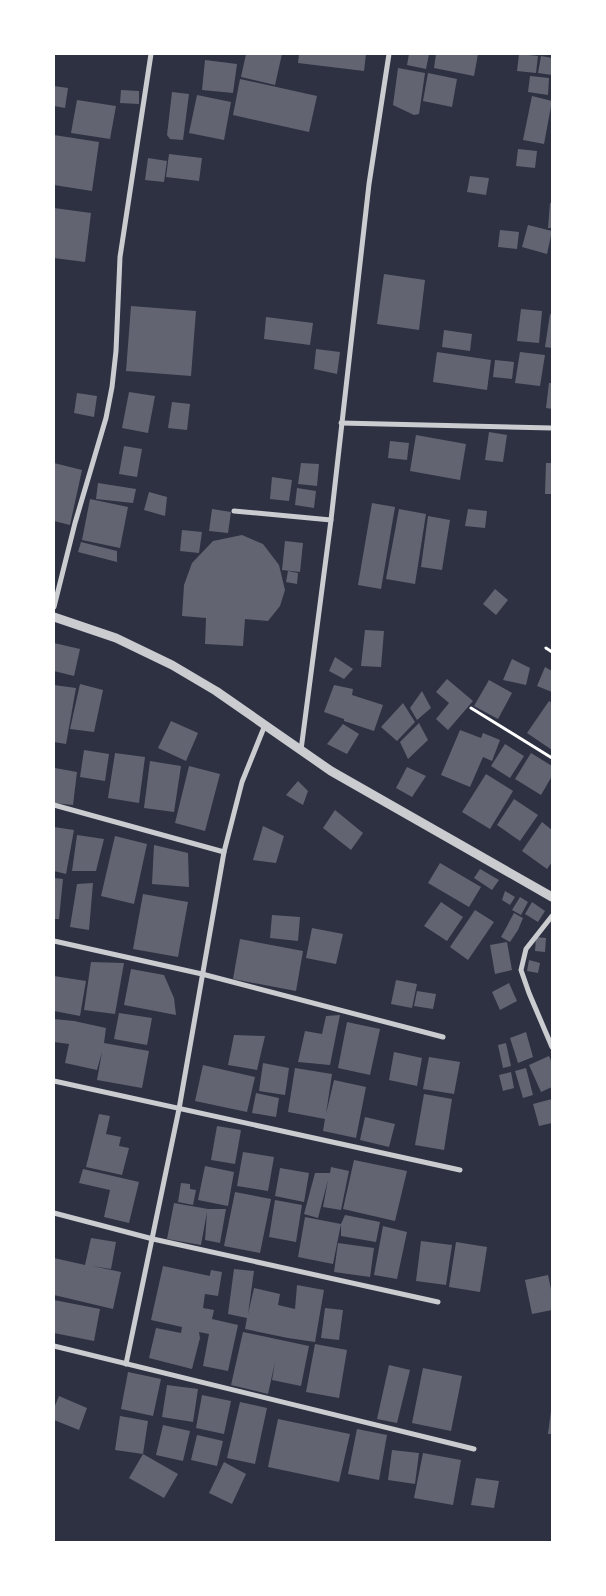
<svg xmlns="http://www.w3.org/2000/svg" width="606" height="1596" font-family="Manrope,sans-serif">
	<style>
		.building { fill: #626471 }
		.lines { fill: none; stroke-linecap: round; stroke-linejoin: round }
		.path { stroke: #fff; stroke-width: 3 }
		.minor { stroke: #caccd0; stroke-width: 5 }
		.tertiary { stroke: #caccd0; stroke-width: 9 }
	</style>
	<rect width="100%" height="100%" fill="#2d3142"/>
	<!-- building -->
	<g class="building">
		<polygon points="246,54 282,54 275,85 241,77"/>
		<polygon points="299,54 366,54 364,71 298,63"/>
		<polygon points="409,54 429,54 426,69 407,65"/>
		<polygon points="436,54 478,54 474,76 434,68"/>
		<polygon points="519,54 538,56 536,73 517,71"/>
		<polygon points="541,56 552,58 552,75 538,73"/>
		<polygon points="205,60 237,64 233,93 202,90"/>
		<polygon points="398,68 425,73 419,114 414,115 393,105"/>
		<polygon points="428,73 457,79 452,107 423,101"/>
		<polygon points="530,76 549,78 548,95 528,92"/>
		<polygon points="240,79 317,96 309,132 233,115"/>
		<polygon points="54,86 68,88 65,108 54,106"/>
		<polygon points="121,90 139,91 139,104 120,103"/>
		<polygon points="172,92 189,94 183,140 170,139 167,135"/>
		<polygon points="197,95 231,102 224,140 189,133"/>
		<polygon points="532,96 552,101 544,144 523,140"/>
		<polygon points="77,100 116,106 110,139 71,133"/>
		<polygon points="54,135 99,142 92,191 54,185"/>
		<polygon points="518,149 537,151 535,168 516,166"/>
		<polygon points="169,154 202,158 199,181 166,177"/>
		<polygon points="148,158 167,161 164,182 145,180"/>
		<polygon points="470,176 489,178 486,195 467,192"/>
		<polygon points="550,203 552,203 552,228 548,228"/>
		<polygon points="54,208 91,213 85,262 54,258"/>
		<polygon points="528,225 552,231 547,254 522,247"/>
		<polygon points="500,230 519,232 517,249 498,247"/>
		<polygon points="384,274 425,280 419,330 377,324"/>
		<polygon points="131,306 196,311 191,376 126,371"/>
		<polygon points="521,309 542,311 539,343 517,341"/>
		<polygon points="550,314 552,314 552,348 545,347"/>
		<polygon points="266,317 313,323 310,345 264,339"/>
		<polygon points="444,330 472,334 470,351 442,347"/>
		<polygon points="316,349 340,352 337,374 314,369"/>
		<polygon points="437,352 491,360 487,390 433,382"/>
		<polygon points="520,352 545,355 540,386 515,383"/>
		<polygon points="495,360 514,362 512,379 493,377"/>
		<polygon points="549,383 552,383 552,409 546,408"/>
		<polygon points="129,392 155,396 148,433 122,428"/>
		<polygon points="77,393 97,396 94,417 74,413"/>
		<polygon points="172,402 190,404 187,430 168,428"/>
		<polygon points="489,432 507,435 503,462 485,460"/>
		<polygon points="416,435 466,444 460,480 410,471"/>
		<polygon points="390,441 409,443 407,460 388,458"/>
		<polygon points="124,446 142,449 137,477 119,474"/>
		<polygon points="54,463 82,470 70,525 54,521"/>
		<polygon points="301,463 319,464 317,486 298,484"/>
		<polygon points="546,463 552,463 552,494 545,494"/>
		<polygon points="272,477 292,480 289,501 270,499"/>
		<polygon points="98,483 136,489 133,503 96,499"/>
		<polygon points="297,488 316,491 314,508 295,505"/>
		<polygon points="149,492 167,497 165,516 144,510"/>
		<polygon points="90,499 128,507 120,548 82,540"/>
		<polygon points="372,503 395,507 381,589 358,585"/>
		<polygon points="212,509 231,512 228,533 209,531"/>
		<polygon points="399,509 426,514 415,584 386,579"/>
		<polygon points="468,509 487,511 485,528 465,526"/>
		<polygon points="428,516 450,520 442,570 421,567"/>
		<polygon points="182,530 202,532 199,553 180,551"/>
		<polygon points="242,535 263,544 279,565 285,590 280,606 268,621 245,619 243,646 205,644 206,618 182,616 184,585 192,563 213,541"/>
		<polygon points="285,541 303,543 300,572 282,570"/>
		<polygon points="81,542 117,551 117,562 78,552"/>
		<polygon points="288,571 298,573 297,584 286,582"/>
		<polygon points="495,589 508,600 496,615 483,604"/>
		<polygon points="365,630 384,631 381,667 361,666"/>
		<polygon points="54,643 80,649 74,676 54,671"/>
		<polygon points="335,657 353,669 344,679 329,671"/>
		<polygon points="512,659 530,668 526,685 503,680"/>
		<polygon points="545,667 552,671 552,692 537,686"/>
		<polygon points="447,679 473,701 448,730 436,719 449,703 436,692"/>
		<polygon points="489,680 512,693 498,719 474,706"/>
		<polygon points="80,684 103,690 94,732 70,729"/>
		<polygon points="54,685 76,688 66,744 54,742"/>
		<polygon points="334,685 353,689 352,695 383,705 374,731 344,721 344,719 324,712"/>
		<polygon points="422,691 431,708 417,720 410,708"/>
		<polygon points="549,701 552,703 552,750 527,733"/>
		<polygon points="403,703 415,722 397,741 381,727"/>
		<polygon points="171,721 198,733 186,761 158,748"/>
		<polygon points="419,723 428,740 408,759 400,742"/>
		<polygon points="343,724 359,734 347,754 327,744"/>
		<polygon points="460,730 481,738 483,733 500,740 492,761 483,757 470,787 441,775"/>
		<polygon points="505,744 524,756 510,778 491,766"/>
		<polygon points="84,750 109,754 105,781 80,777"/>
		<polygon points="115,753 145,757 139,803 108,798"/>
		<polygon points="531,753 552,766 552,776 541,795 515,779"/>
		<polygon points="150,761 181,766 174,812 144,808"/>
		<polygon points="189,766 220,774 205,831 175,823"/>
		<polygon points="407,767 426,776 412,797 396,788"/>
		<polygon points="55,768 77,772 73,805 54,803"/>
		<polygon points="486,774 513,791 490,829 462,812"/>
		<polygon points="298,781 308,791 303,805 286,795"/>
		<polygon points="514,799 538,815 520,841 497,825"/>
		<polygon points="335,810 363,833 351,850 323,828"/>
		<polygon points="542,822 552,830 552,862 547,869 522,851"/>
		<polygon points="263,826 284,836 276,863 253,860"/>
		<polygon points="54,827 74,830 66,874 54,871"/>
		<polygon points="77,835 104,839 96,871 72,871"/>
		<polygon points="115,836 147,844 134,904 101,896"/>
		<polygon points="154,845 188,853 189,887 152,884"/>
		<polygon points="440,863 481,887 469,907 428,883"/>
		<polygon points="480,869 499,880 492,890 474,878"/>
		<polygon points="54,878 63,879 59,919 54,919"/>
		<polygon points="93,883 89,930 70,927 77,884"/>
		<polygon points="505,891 515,897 510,905 502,900"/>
		<polygon points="143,894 188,902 178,957 133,949"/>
		<polygon points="520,897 528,902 521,915 512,910"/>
		<polygon points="441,902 463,917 447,941 424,926"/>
		<polygon points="532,902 545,911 538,922 525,914"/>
		<polygon points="475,910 494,922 468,960 450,947"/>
		<polygon points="514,913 523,918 518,930 510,942 501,937"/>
		<polygon points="272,915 300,917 298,941 270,938"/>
		<polygon points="312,928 343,934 336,964 306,958"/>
		<polygon points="536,937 546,938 545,952 535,951"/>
		<polygon points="240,939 303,951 296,991 233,979"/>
		<polygon points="507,942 512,970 495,974 490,945"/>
		<polygon points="529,960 540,963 538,973 527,971"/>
		<polygon points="91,962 124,963 115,1014 84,1010"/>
		<polygon points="131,969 164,975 174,998 176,1015 124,1005"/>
		<polygon points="54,976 86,981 80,1016 54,1011"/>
		<polygon points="396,980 417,984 412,1008 391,1004"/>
		<polygon points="509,983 517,1001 500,1010 492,992"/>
		<polygon points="417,991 436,994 433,1009 414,1006"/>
		<polygon points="119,1013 152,1018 147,1045 114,1039"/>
		<polygon points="340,1015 330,1065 298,1062 305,1031 322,1034 326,1016"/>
		<polygon points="54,1019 74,1021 106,1028 104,1043 149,1051 142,1088 97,1080 102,1052 97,1070 65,1063 69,1044 54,1042"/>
		<polygon points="347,1022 380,1029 370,1075 338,1068"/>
		<polygon points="526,1032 533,1057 518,1063 510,1038"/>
		<polygon points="234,1035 265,1036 257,1070 228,1065"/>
		<polygon points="506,1043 511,1066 503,1068 498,1045"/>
		<polygon points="394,1052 422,1058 417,1086 389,1080"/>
		<polygon points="549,1056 552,1063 552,1087 541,1092 529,1065"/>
		<polygon points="429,1057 460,1062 454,1094 423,1089"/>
		<polygon points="263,1063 289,1068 285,1095 259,1091"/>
		<polygon points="203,1065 255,1077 247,1112 195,1101"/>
		<polygon points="295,1068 332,1074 326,1114 334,1080 366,1087 356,1138 323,1131 325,1119 288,1112"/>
		<polygon points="526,1068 533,1095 523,1098 515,1071"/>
		<polygon points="511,1072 514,1088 503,1091 499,1075"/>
		<polygon points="256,1093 279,1098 276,1117 252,1113"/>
		<polygon points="424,1094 452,1099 444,1150 415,1145"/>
		<polygon points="552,1099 552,1123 539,1126 533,1104"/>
		<polygon points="99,1114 110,1116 106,1134 121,1137 119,1146 129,1148 122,1175 86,1167"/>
		<polygon points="365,1117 395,1124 389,1147 360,1140"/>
		<polygon points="217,1126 241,1130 235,1164 211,1160"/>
		<polygon points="243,1152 274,1157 268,1191 237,1186"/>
		<polygon points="354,1160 407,1171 395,1221 343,1209"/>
		<polygon points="205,1166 234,1172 228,1206 198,1200"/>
		<polygon points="331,1167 349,1171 341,1210 323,1207 328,1180 318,1218 304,1214 315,1173 330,1173"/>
		<polygon points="280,1168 309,1173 304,1202 275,1196"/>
		<polygon points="83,1169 139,1182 129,1223 104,1217 110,1190 79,1183"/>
		<polygon points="181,1183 190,1184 190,1189 196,1190 193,1205 178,1202"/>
		<polygon points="235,1192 271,1199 260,1253 224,1246"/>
		<polygon points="275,1200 302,1205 296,1242 269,1237"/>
		<polygon points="174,1203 208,1209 226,1209 220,1243 205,1240 207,1212 201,1245 167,1239"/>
		<polygon points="345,1215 380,1222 376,1242 341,1236 341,1224 333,1264 298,1257 305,1217 341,1224"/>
		<polygon points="383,1226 407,1232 397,1279 374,1275"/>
		<polygon points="91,1238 116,1242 111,1269 92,1266 121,1272 113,1309 54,1295 54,1258 85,1265"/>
		<polygon points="421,1241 452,1245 446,1285 416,1281"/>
		<polygon points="456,1242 487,1247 480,1292 449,1287"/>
		<polygon points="338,1243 374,1248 370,1277 334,1272"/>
		<polygon points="163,1266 210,1276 207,1288 211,1270 222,1272 218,1296 205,1294 203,1308 214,1310 212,1319 238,1325 228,1371 203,1366 209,1334 199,1332 200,1338 192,1369 149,1358 156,1328 181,1333 182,1327 151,1320"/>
		<polygon points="234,1269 254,1271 248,1314 254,1288 280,1294 278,1305 295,1309 297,1285 324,1290 315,1342 288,1338 245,1329 247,1318 228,1314"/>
		<polygon points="548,1275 552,1294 552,1310 532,1314 525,1280"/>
		<polygon points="54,1300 100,1309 94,1341 54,1333"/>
		<polygon points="325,1308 343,1310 339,1340 321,1338"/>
		<polygon points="243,1332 309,1346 301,1386 272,1380 275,1362 268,1394 231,1385"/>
		<polygon points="315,1344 347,1350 339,1398 306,1392"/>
		<polygon points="389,1365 410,1370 397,1423 377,1419"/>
		<polygon points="423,1368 462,1376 451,1431 412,1423"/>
		<polygon points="128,1372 161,1379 153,1416 121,1409"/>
		<polygon points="167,1385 198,1389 193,1422 162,1417"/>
		<polygon points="202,1395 231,1401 224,1434 196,1428"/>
		<polygon points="59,1396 87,1408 79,1430 54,1420 54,1408"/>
		<polygon points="240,1402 267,1408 255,1464 227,1458"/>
		<polygon points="551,1411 552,1434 548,1434"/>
		<polygon points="120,1416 148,1421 143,1454 115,1450"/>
		<polygon points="278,1419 350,1434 339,1482 268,1467"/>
		<polygon points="163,1425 190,1431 183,1461 156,1455"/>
		<polygon points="357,1429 387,1435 379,1480 348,1474"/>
		<polygon points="197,1435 223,1441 217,1466 191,1460"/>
		<polygon points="392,1450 419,1453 415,1484 388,1480"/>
		<polygon points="423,1453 461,1460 453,1505 414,1498"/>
		<polygon points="143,1454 178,1474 164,1498 129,1478"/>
		<polygon points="224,1462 246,1474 232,1504 209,1493"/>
		<polygon points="476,1478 499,1481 494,1508 471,1505"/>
	</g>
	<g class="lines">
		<!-- path -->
		<g class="path">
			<polyline points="546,648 552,652"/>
			<polyline points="471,708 552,758"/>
		</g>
		<!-- minor -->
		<g class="minor">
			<polyline points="341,423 552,428"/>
			<polyline points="234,511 331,520"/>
			<polyline points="54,607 75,523 106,418 112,387 116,351 120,257 151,54"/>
			<polyline points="301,750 331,520 369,184 389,54"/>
			<polyline points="54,805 224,852"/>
			<polyline points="552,916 526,949 521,970 529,993 552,1047"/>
			<polyline points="54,941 202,974 443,1037"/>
			<polyline points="54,1081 460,1170"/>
			<polyline points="54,1213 153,1239 438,1302"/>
			<polyline points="54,1346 474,1449"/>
			<polyline points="126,1364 179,1109 224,852 242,782 265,725"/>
		</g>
		<!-- tertiary -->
		<polyline class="tertiary" points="54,617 116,638 172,665 216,691 331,771 552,897"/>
	</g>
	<!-- border -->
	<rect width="606" height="1596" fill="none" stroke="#ffffff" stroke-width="110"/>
</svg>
